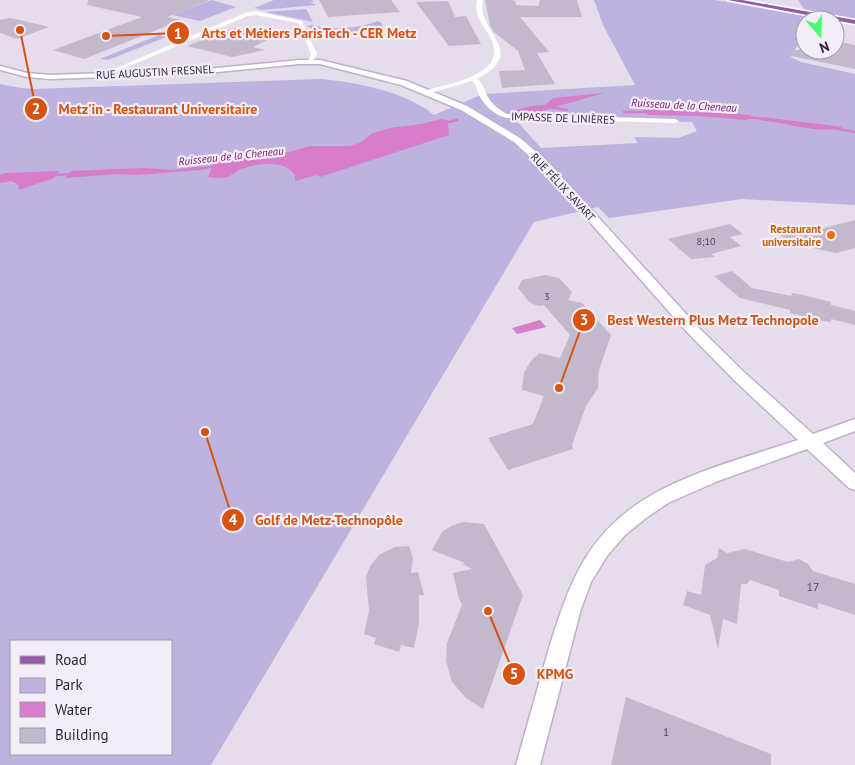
<svg xmlns="http://www.w3.org/2000/svg" width="855" height="765" font-family="'PT Sans',sans-serif">
	<style>
		.green { fill: #beb2df; fill-rule: evenodd }
		.water { fill: #d87dca }
		.lines { fill: none; stroke-linecap: round; stroke-linejoin: round }
		.stream { stroke: #d87dca; stroke-width: 2.5 }
		.building { fill: #c3b9cc }
		.secondary-casing { stroke: #c1afcc; stroke-width: 3 }
		.primary-casing { stroke: #fff; stroke-width: 3 }
		.street { fill: #fff; fill-rule: evenodd }
		.secondary { fill: #fff; fill-rule: evenodd }
		.primary { fill: #935ba6; fill-rule: evenodd }
		.food-dot { fill: #e8710a; stroke: #f2edf7; stroke-width: 2 }
		.labels { text-anchor: middle; stroke-width: 4.5; stroke-linejoin: round; paint-order: stroke }
		.number-label { font-size: 10px; fill: #574460 }
		.far-street-label { font-size: 11px; fill: #331d3c; stroke: #f2edf7 }
		.far-water-label { font-size: 11px; font-style: italic; fill: #7e116c; stroke: #f2edf7 }
		.far-food-label { font-size: 11px; font-weight: bold; fill: #c56008; stroke: #f2edf7; text-anchor: end }
		.near-number-label { font-size: 12px; fill: #574460 }
		.leader { fill: none; stroke: #d65311; stroke-width: 2 }
		.callout-dot { fill: #d65311; stroke: #f2edf7; stroke-width: 2 }
		.mark-label { font-size: 15px; text-anchor: middle; font-weight: bold; fill: #fff }
		.callout-label { font-size: 14px; text-anchor: middle; font-weight: bold; fill: #d65311; stroke: #f2edf7; stroke-width: 4.5; stroke-linejoin: round; paint-order: stroke }
	</style>
	<rect width="100%" height="100%" fill="#e5ddeb"/>
	<!-- green -->
	<g class="green">
		<polygon points="212,0 236,7 200,21 172,15"/>
		<polygon points="274,0 312,0 314,2 310,2 316,5 262,10 254,8"/>
		<path d="M594,0H715L821,19L805,20V37L791,54V57L801,62L855,74V205L742,199L609,218L598,207L534,222L211,765H0V84L21,88L34,89L321,79C356,82 407,92 434,115L483,94L635,85L603,25ZM515,119L692,122L697,131L678,138L634,137L638,143L541,148ZM11,641H171V754H11Z"/>
		<polygon points="798,0 855,0 855,20 806,12"/>
		<polygon points="306,9 313,22 265,12"/>
		<path d="M378,21L382,23V26C362,32 325,38 307,26C313,24 319,27 326,28C343,29 363,27 378,21Z"/>
		<polygon points="159,35 166,37 108,60 100,59"/>
	</g>
	<!-- water -->
	<g class="water">
		<polygon points="604,93 538,112 511,111 532,106 545,105 553,98"/>
		<polygon points="645,108 751,115 747,120 699,116 648,115 644,110"/>
		<path d="M761,117L843,127C826,135 780,122 760,120Z"/>
		<path d="M441,119L453,122L448,123L449,135L320,177L317,175L295,181V175C284,159 257,163 241,169C236,171 232,176 227,177C222,179 213,177 208,177L214,161L290,152L310,146H349L360,143L371,134L389,128L422,124Z"/>
		<polygon points="202,166 200,170 138,175 117,174 65,178 71,171 144,168 172,170"/>
		<polygon points="59,171 54,178 19,190 18,185 12,181 0,183 0,175 5,173"/>
		<polygon points="540,320 546,327 517,334 512,328"/>
	</g>
	<g class="lines">
		<!-- stream -->
		<g class="stream">
			<polyline points="550,107 567,110"/>
			<polyline points="624,112 649,112"/>
			<polyline points="744,117 766,119"/>
			<polyline points="445,123 457,120"/>
			<polyline points="833,128 855,132"/>
			<polyline points="196,169 218,166"/>
			<polyline points="51,175 74,174"/>
		</g>
	</g>
	<!-- building -->
	<g class="building">
		<polygon points="88,0 208,0 208,1 167,17 182,20 84,59 53,50 142,17 87,5"/>
		<polygon points="319,0 391,0 400,12 328,17"/>
		<polygon points="485,0 510,0 515,1 516,5 538,6 540,0 577,0 582,17 520,17 549,52 537,53 555,84 502,88 499,71 525,70 518,51 494,32 490,25"/>
		<polygon points="448,1 455,17 466,16 481,44 449,46 416,2"/>
		<polygon points="10,18 20,20 49,27 17,39 0,33 0,20"/>
		<polygon points="233,28 276,36 253,47 265,50 232,57 187,46"/>
		<polygon points="835,41 855,45 855,69 791,56 791,50 835,50"/>
		<polygon points="855,220 855,248 836,253 775,240 784,238 774,231 791,226 801,234"/>
		<polygon points="730,224 743,234 730,237 741,246 711,254 715,257 691,259 668,239"/>
		<polygon points="732,271 752,288 791,296 792,293 799,294 831,302 831,305 855,311 855,325 831,319 831,322 823,321 790,313 790,310 740,298 714,276"/>
		<polygon points="545,275 559,278 572,292 568,300 582,303 611,335 599,370 598,388 586,406 572,445 573,449 508,470 488,438 533,424 544,396 522,390 524,373 530,362 539,353 560,358 570,335 544,305 539,306 530,303 518,288 522,280"/>
		<polygon points="463,522 484,524 523,595 483,709 466,698 452,682 446,661 447,643 462,605 459,599 453,573 472,569 462,564 465,563 432,550 442,532 451,526"/>
		<polygon points="409,546 413,558 411,573 418,572 424,595 419,595 419,623 414,648 401,645 399,652 374,644 376,638 364,634 369,611 366,577 370,566 379,555 395,547"/>
		<polygon points="719,548 727,553 745,549 788,562 799,559 808,564 813,571 855,584 855,615 818,603 818,609 779,596 779,590 750,580 747,584 741,584 737,624 723,619 718,649 710,615 683,605 687,591 701,595 705,565 717,558"/>
		<polygon points="626,697 771,754 771,765 611,765"/>
	</g>
	<g class="lines">
		<!-- secondary casing -->
		<g class="secondary-casing">
			<path id="secondary" d="M299,60H320L407,81L467,106L520,138L549,163L697,326L745,373L813,434L855,419V431L823,443L855,473V490L849,488L807,449L718,481L668,503L646,518L625,535L607,556L591,582L581,609L540,765H516C527,726 538,687 549,648C571,578 588,531 655,493C699,469 750,456 798,440L735,381L687,332L541,167L514,142L461,110L401,85L320,64H299L197,74L50,79L27,77L0,70V66L27,73L50,75L197,70Z"/>
		</g>
		<!-- primary casing -->
		<g class="primary-casing">
			<polygon id="primary" points="728,0 742,0 855,20 855,24"/>
		</g>
		<!-- street -->
		<g class="street">
			<path d="M477,0H483C476,35 530,50 477,79C485,84 483,90 488,97C492,105 500,110 507,114L675,119L679,121L675,123L506,118C495,115 484,106 479,95C476,88 477,85 472,81L427,94V90C453,83 512,73 489,35C481,22 474,15 477,0Z"/>
			<polygon points="255,11 302,21 317,54 313,62 308,61 311,54 298,23 255,15 248,16 118,71 113,76 108,75 114,69 245,13"/>
		</g>
		<!-- secondary -->
		<use href="#secondary" class="secondary"/>
		<!-- primary -->
		<use href="#primary" class="primary"/>
	</g>
	<!-- markers -->
	<circle class="food-dot" cx="831" cy="235" r="5"/>
	<g class="labels">
		<!-- number labels -->
		<g class="number-label">
			<text x="706" y="245">8;10</text>
			<text x="547" y="300">3</text>
		</g>
		<!-- far-street labels -->
		<g class="far-street-label">
			<text transform="translate(155 72) rotate(-3)" y="4">RUE AUGUSTIN FRESNEL</text>
			<text transform="translate(563 118) rotate(2)" y="4">IMPASSE DE LINIÈRES</text>
			<text transform="translate(563 187) rotate(47)" y="4">RUE FÉLIX SAVART</text>
		</g>
		<!-- far-water labels -->
		<g class="far-water-label">
			<text transform="translate(684 105) rotate(3)" y="4">Ruisseau de la Cheneau</text>
			<text transform="translate(231 156) rotate(-6)" y="4">Ruisseau de la Cheneau</text>
		</g>
		<!-- far-food labels -->
		<g class="far-food-label">
			<text x="821" y="233">Restaurant<tspan x="821" dy="13">universitaire</tspan></text>
		</g>
		<!-- near-number labels -->
		<g class="near-number-label">
			<text x="813" y="591">17</text>
			<text x="666" y="736">1</text>
		</g>
	</g>
	<!-- callouts -->
	<path class="leader" d="M106 36L178 33M20 30L36 109M559 388L584 320M205 432L233 520M488 611L514 674"/>
	<g class="callout-dot">
		<circle cx="106" cy="36" r="5"/>
		<circle cx="20" cy="30" r="5"/>
		<circle cx="559" cy="388" r="5"/>
		<circle cx="205" cy="432" r="5"/>
		<circle cx="488" cy="611" r="5"/>
		<circle cx="178" cy="33" r="12"/>
		<circle cx="36" cy="109" r="12"/>
		<circle cx="584" cy="320" r="12"/>
		<circle cx="233" cy="520" r="12"/>
		<circle cx="514" cy="674" r="12"/>
	</g>
	<g class="mark-label">
		<text x="178" y="39">1</text>
		<text x="36" y="114">2</text>
		<text x="584" y="325">3</text>
		<text x="233" y="525">4</text>
		<text x="514" y="679">5</text>
	</g>
	<g class="callout-label">
		<text x="309" y="38">Arts et Métiers ParisTech - CER Metz</text>
		<text x="158" y="114">Metz'in - Restaurant Universitaire</text>
		<text x="713" y="325">Best Western Plus Metz Technopole</text>
		<text x="329" y="525">Golf de Metz-Technopôle</text>
		<text x="555" y="679">KPMG</text>
	</g>
	<!-- legend -->
	<rect x="10" y="640" width="162" height="115" fill="#f2edf7" stroke="#a69aac"/>
	<rect x="20" y="656" width="25" height="8" fill="#935ba6" stroke="#a69aac"/>
	<text x="55" y="665" font-size="15" fill="#331d3c">Road</text>
	<rect x="20" y="678" width="25" height="15" fill="#beb2df" stroke="#a69aac"/>
	<text x="55" y="690" font-size="15" fill="#331d3c">Park</text>
	<rect x="20" y="702" width="25" height="15" fill="#d87dca" stroke="#a69aac"/>
	<text x="55" y="715" font-size="15" fill="#331d3c">Water</text>
	<rect x="20" y="728" width="25" height="15" fill="#c3b9cc" stroke="#a69aac"/>
	<text x="55" y="740" font-size="15" fill="#331d3c">Building</text>
	<!-- north arrow -->
	<g transform="translate(820 35) rotate(160)"><circle r="24" fill="#f2edf7" stroke="#a69aac"/>
	<path d="M0-4L9 19L0 12L-9 19Z" fill="#47ff74"/>
	<text y="-8" font-size="14" font-weight="bold" text-anchor="middle" fill="#331d3c">N</text>
	</g>
</svg>
